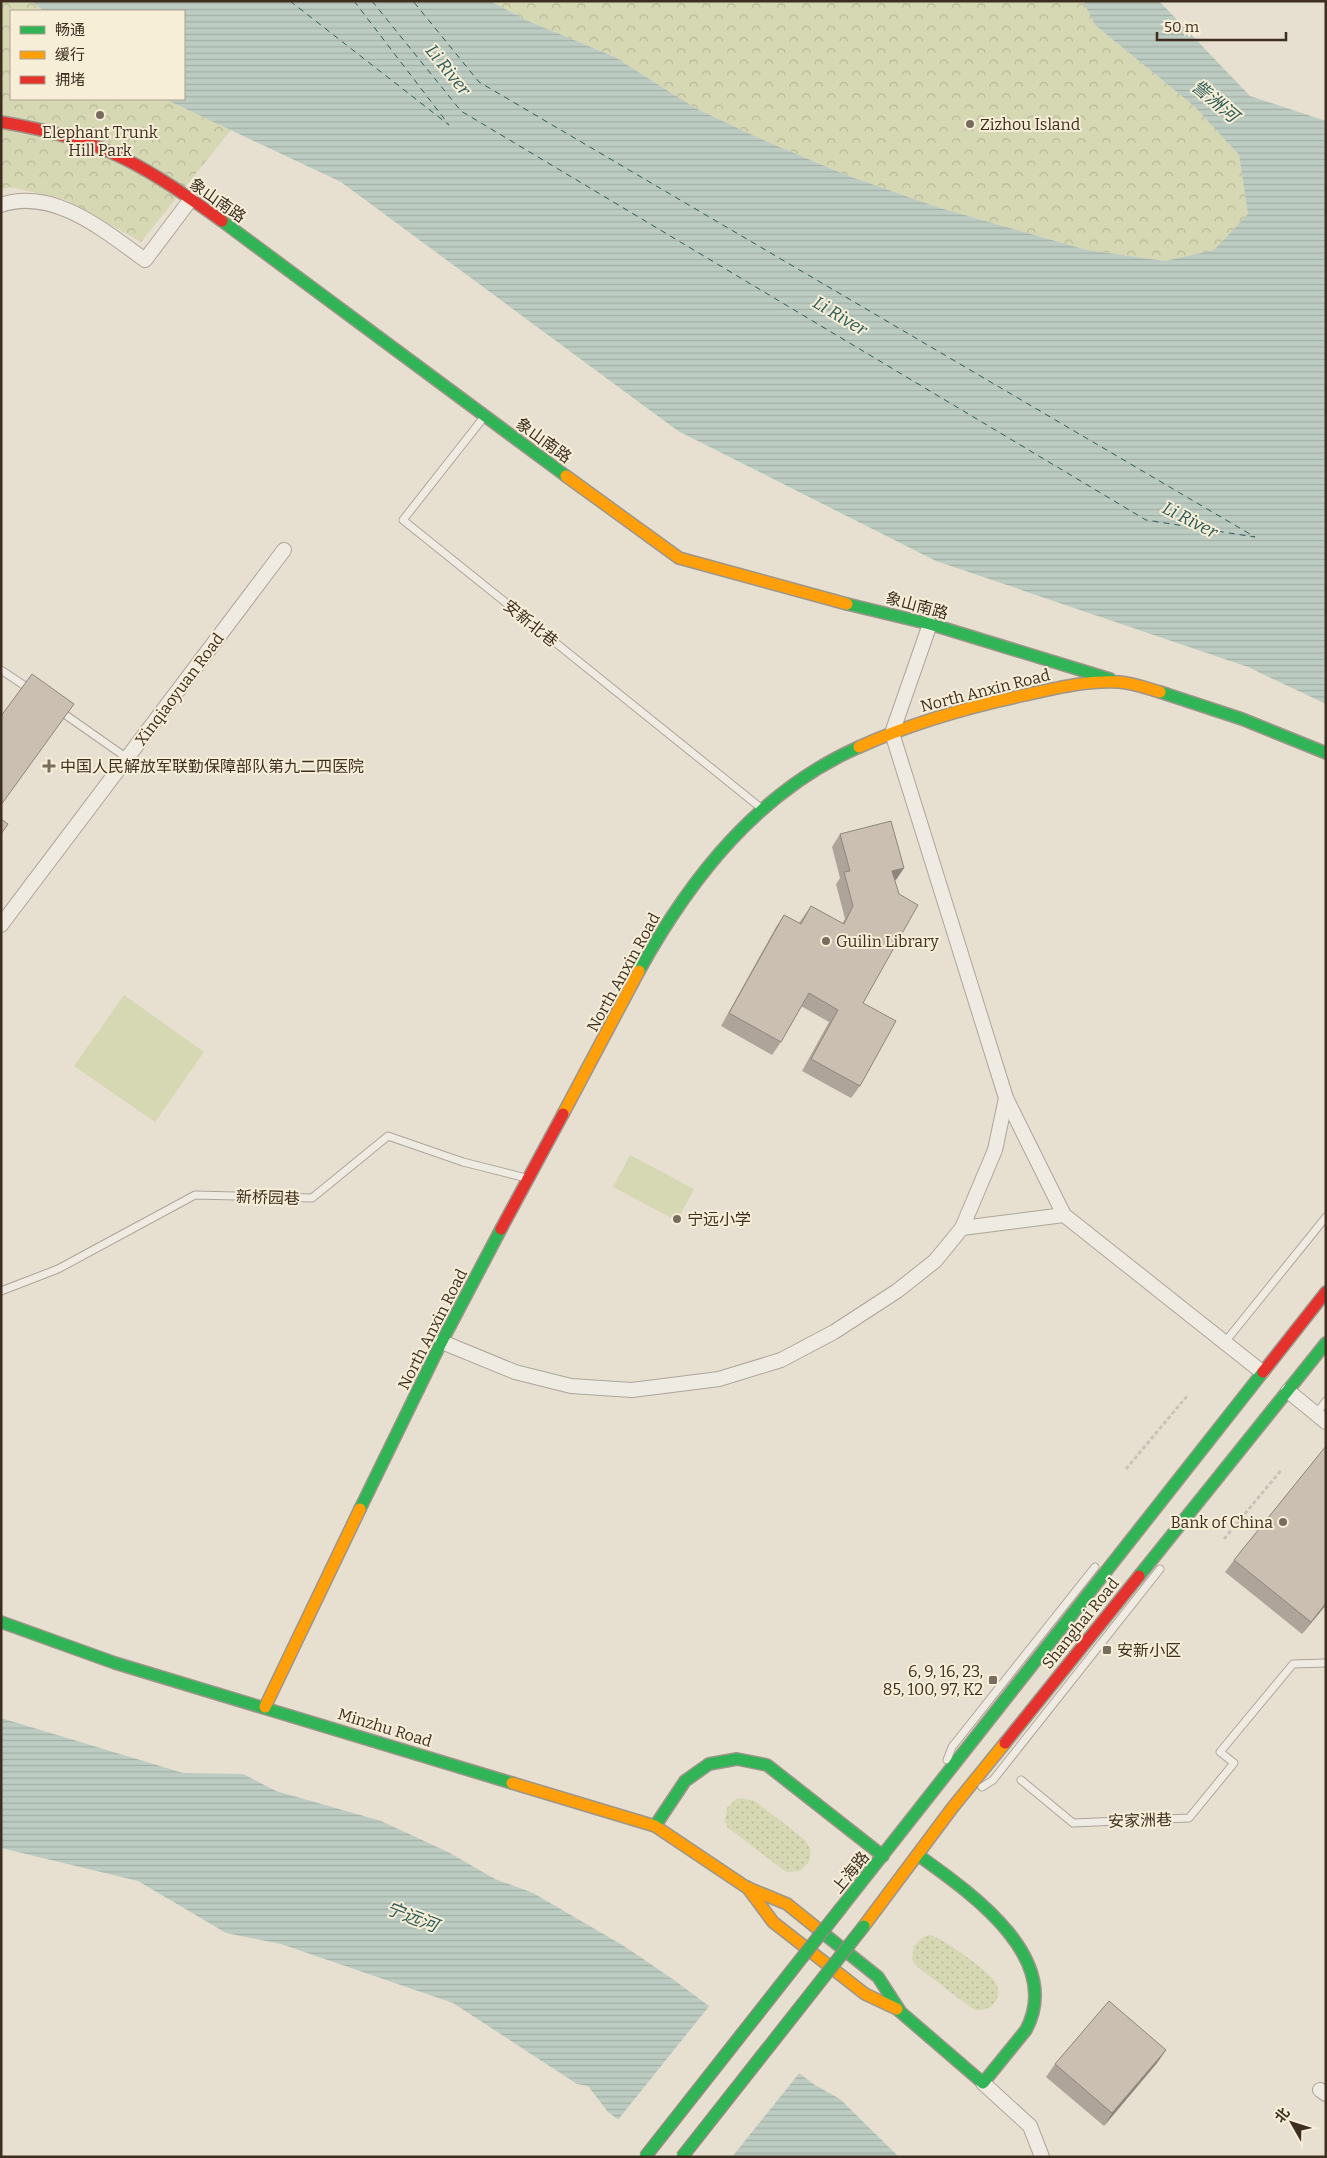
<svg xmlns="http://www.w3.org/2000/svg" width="1327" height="2158" font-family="Bitter,'Noto Sans SC',serif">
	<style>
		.grass { fill: url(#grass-dots) }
		.forest { fill: url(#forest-crowns) }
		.garden { fill: #d6d7b3 }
		.water { fill: url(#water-rules) }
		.pier { fill: #e7e0d1 }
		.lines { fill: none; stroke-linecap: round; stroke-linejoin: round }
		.ferry { stroke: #2f5d5a; stroke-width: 1; stroke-dasharray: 6 5; stroke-linecap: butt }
		.lane-casing { stroke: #ada599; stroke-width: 9 }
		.street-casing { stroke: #ada599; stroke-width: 16 }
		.fast-casing { stroke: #9c958a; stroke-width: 14 }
		.slow-casing { stroke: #9c958a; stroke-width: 14 }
		.jam-casing { stroke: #9c958a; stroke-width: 14 }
		.path { stroke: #c8c2b9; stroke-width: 3; stroke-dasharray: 4 2.5; stroke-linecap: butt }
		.lane { stroke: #efebe3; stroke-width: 7 }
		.street { stroke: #efebe3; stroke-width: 14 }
		.fast { stroke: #30b455; stroke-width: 11 }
		.slow { stroke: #ff9f0a; stroke-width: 11 }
		.jam { stroke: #e5322d; stroke-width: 11 }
		.fast-bridge-casing { stroke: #928b80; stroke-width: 14; stroke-linecap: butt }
		.fast-bridge { stroke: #30b455; stroke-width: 11 }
		.wall { fill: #afa499 }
		.shaded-wall { fill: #8e867d }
		.building { fill: #cbbfb2; stroke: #8e867d }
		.poi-dot { fill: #786c5e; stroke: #f7eed8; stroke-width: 2 }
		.labels { text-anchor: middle; stroke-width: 4; stroke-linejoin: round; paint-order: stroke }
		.poi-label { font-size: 16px; fill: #3d2e20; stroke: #f7eed8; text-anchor: start }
		.street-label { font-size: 16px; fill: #3d2e20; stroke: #f7eed8 }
		.water-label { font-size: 18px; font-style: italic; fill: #2f5d5a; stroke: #f7eed8 }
	</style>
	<defs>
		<pattern id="grass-dots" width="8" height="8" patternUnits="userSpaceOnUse" patternTransform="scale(1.25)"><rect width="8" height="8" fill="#d6d7b3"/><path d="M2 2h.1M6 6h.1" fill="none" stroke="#b9b99a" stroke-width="1.8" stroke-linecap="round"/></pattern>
		<pattern id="forest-crowns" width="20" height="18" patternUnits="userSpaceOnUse" patternTransform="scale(1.25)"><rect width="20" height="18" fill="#d6d7b3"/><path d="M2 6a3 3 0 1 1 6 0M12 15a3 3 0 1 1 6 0" fill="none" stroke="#b9b99a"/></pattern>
		<pattern id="water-rules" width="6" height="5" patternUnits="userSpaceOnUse" patternTransform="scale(1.25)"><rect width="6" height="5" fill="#bcccc2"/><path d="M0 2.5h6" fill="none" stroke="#a2b0a6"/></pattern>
	</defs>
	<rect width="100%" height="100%" fill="#e7e0d1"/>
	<!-- grass -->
	<g class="grass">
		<polygon points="742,1798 755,1801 804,1839 811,1850 809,1862 800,1871 786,1872 727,1827 725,1821 727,1808 736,1799"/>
		<path d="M930,1935C942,1937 991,1973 996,1983C999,1989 999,1997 995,2002C990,2009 982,2011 974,2010L915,1965L912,1959L914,1946L923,1937Z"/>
	</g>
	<!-- forest -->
	<g class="forest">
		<polygon points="1,1 31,1 44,11 11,11 11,99 165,99 231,130 141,242 64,199 10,187 1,190"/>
		<polygon points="490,1 1083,1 1095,25 1194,106 1239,155 1248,214 1215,250 1165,261 1087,250 940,208 846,175 763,140 695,108 615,57 528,21"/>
	</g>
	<!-- garden -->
	<g class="garden">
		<polygon points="124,995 204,1052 155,1122 74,1066"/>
		<polygon points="630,1155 694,1189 677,1221 613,1187"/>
	</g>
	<!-- water -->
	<g class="water">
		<polygon points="31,1 490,1 528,21 615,57 695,108 763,140 846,175 940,208 1087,250 1165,261 1214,250 1248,214 1239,155 1194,106 1095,25 1083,1 1159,1 1250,96 1326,121 1326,704 1248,667 936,561 678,431 341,182 165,99 184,99 184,11 44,11"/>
		<polygon points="1,1718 183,1773 243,1774 276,1791 381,1821 448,1852 495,1879 533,1893 624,1946 674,1980 815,2085 840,2099 899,2157 669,2157 608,2112 588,2086 577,2084 453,2003 281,1944 226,1933 138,1881 1,1848"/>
	</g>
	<!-- pier -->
	<polygon class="pier" points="710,2005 801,2071 732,2157 664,2157 617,2121"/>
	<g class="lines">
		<!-- ferry -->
		<g class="ferry">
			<polyline points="290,1 449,125 354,1"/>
			<polyline points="372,1 461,111 1146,520 1255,537 479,82 413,1"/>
		</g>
		<!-- lane casing -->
		<g class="lane-casing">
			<g id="lane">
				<polyline points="484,417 403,520 761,808"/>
				<polyline points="1,670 31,690"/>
				<polyline points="60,711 127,758"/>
				<polyline points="1,1291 58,1269 195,1195 312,1198 388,1136 463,1162 526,1178"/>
				<polyline points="1225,1342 1326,1217"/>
				<polyline points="1316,1414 1326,1401"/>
				<polyline points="947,1760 952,1747 1095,1567"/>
				<polyline points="1021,1780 1073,1823 1189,1818 1234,1763 1220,1752 1293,1664 1326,1663"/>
				<polyline points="982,1787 993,1780 1160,1569"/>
			</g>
		</g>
		<!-- street casing -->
		<g class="street-casing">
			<g id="street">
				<path d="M1,205C53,187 105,231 145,260L191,199"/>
				<polyline points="930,624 892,733 1006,1098 1064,1215 1262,1372"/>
				<polyline points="1,925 284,550"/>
				<polyline points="962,1228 995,1150 1006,1098"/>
				<polyline points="442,1342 515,1372 571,1386 632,1390 719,1379 781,1360 834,1332 897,1291 935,1261 962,1228 1064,1215"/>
				<polyline points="1288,1391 1326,1422"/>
				<polyline points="983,2083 1030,2126 1042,2157"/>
				<polyline points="1320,2090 1326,2094"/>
			</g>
		</g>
		<!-- fast casing -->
		<g class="fast-casing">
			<g id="fast">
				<polyline points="222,221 566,476"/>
				<polyline points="847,604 930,624 1110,679"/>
				<polyline points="1160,692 1242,719 1326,753"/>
				<path d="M639,971C691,877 759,791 859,747"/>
				<polyline points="360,1509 440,1345 501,1229"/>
				<polyline points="1139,1576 1326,1343"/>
				<polyline points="1,1622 115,1663 512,1783"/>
				<polyline points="655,1826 685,1781 709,1764 737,1759 767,1765 883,1856"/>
				<polyline points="841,1908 1263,1372"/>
				<polyline points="818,1929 878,1977 900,2011"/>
				<path d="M897,2009L983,2083L1026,2030C1065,1957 968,1891 918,1855"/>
			</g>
		</g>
		<!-- slow casing -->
		<g class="slow-casing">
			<g id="slow">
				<polyline points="566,476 679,558 847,604"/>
				<path d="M859,747C912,723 968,707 1025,695C1056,688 1088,680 1119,682C1133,683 1146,688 1160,692"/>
				<polyline points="563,1114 639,971"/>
				<polyline points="265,1707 360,1509"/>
				<polyline points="512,1783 655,1826 746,1887 787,1904 818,1929"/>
				<polyline points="747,1887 773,1922 865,1994 897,2009"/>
				<polyline points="864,1926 953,1807 1005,1743"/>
			</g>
		</g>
		<!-- jam casing -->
		<g class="jam-casing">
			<g id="jam">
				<path d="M1,122C43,129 87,140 125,159C159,176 191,199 222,221"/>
				<polyline points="501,1229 563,1114"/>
				<polyline points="1263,1372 1326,1292"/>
				<polyline points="1005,1743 1139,1576"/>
			</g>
		</g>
		<!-- path -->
		<g class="path">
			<polyline points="1126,1469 1187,1396"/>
			<polyline points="1224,1539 1282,1469"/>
		</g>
		<!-- lane -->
		<use href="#lane" class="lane"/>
		<!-- street -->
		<use href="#street" class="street"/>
		<!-- fast -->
		<use href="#fast" class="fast"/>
		<!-- slow -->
		<use href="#slow" class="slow"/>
		<!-- jam -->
		<use href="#jam" class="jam"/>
		<!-- fast-bridge casing -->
		<g class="fast-bridge-casing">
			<g id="fast-bridge">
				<polyline points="645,2157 841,1908"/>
				<polyline points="682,2157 864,1926"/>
			</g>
		</g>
		<!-- fast-bridge -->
		<use href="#fast-bridge" class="fast-bridge"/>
	</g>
	<!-- wall -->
	<g class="wall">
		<polygon points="840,834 904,868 895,880 863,1003 860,1086 851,1098 802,1071 829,1022 801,1006 781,1042 772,1055 721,1026 776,927 784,915 799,923 811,906 842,924 845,919 836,884 840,878 832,847"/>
		<polygon points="1326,1446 1326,1605 1302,1634 1225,1572 1234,1560"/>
		<polygon points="1166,2050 1157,2063 1104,2126 1046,2077 1055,2064"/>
	</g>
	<!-- shaded-wall -->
	<g class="shaded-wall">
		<polygon points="904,868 896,880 884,883 892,871"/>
		<polygon points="1326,1603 1326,1605 1302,1634 1311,1622"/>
		<polygon points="1166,2050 1157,2063 1104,2126 1112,2113"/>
	</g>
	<!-- building -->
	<g class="building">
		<polygon points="32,674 74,704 1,805 1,716"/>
		<polygon points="1,819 8,824 1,834"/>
		<polygon points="891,821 904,868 892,871 899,894 918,905 863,1003 896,1021 860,1086 811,1059 838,1010 809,993 781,1042 729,1013 784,915 801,924 811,906 844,924 853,906 844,872 850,871 840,834"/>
		<polygon points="1326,1446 1326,1603 1311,1622 1234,1560"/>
		<polygon points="1109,2001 1166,2050 1112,2113 1055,2064"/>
	</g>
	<!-- markers -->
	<g class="poi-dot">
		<circle cx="100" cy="115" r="5"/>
		<circle cx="970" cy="124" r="5"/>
		<path d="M46.5 758.5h5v5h5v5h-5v5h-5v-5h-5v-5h5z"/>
		<circle cx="826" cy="941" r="5"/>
		<circle cx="677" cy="1219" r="5"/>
		<circle cx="1283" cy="1522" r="5"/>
		<rect x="1102" y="1645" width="10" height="10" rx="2.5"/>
		<rect x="988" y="1675" width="10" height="10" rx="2.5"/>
	</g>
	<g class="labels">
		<!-- poi labels -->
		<g class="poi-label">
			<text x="980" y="130">Zizhou Island</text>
			<text x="100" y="138" text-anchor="middle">Elephant Trunk<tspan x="100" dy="18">Hill Park</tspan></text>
			<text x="60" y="772">中国人民解放军联勤保障部队第九二四医院</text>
			<text x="836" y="947">Guilin Library</text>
			<text x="687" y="1225">宁远小学</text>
			<text x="1273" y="1528" text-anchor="end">Bank of China</text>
			<text x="1117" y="1656">安新小区</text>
			<text x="983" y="1677" text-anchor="end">6, 9, 16, 23,<tspan x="983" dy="18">85, 100, 97, K2</tspan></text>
		</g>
		<!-- street labels -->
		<g class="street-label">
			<text transform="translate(218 200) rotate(35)" y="6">象山南路</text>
			<text transform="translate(544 440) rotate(36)" y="6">象山南路</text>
			<text transform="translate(917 605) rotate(15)" y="6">象山南路</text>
			<text transform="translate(531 623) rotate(39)" y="6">安新北巷</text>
			<text transform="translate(179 689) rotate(-53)" y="6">Xinqiaoyuan Road</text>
			<text transform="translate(985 690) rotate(-14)" y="6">North Anxin Road</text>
			<text transform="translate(623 972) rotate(-61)" y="6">North Anxin Road</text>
			<text transform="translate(268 1197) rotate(2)" y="6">新桥园巷</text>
			<text transform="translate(432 1329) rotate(-63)" y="6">North Anxin Road</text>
			<text transform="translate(1080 1623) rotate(-51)" y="6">Shanghai Road</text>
			<text transform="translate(385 1727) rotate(17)" y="6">Minzhu Road</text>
			<text transform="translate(1140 1820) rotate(-2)" y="6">安家洲巷</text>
			<text transform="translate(850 1872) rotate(-51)" y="6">上海路</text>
		</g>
		<!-- water labels -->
		<g class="water-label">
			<text transform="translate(448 70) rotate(51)" y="6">Li River</text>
			<text transform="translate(1215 101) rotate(40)" y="6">訾洲河</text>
			<text transform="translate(840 316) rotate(31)" y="6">Li River</text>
			<text transform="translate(1190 520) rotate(27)" y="6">Li River</text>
			<text transform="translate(412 1917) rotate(21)" y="6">宁远河</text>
		</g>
	</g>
	<!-- border -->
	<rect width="1327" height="2158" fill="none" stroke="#3d2e20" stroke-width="5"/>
	<!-- legend -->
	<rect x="10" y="10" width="175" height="90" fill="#f7eed8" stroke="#ada18e"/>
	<rect x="20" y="26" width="25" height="8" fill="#30b455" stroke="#ada18e"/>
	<text x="55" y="35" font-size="15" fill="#3d2e20">畅通</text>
	<rect x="20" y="51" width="25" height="8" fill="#ff9f0a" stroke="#ada18e"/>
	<text x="55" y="60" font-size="15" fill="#3d2e20">缓行</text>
	<rect x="20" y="76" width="25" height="8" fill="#e5322d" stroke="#ada18e"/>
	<text x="55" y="85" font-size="15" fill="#3d2e20">拥堵</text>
	<!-- north arrow -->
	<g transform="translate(1292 2123) rotate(309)" stroke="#f7eed8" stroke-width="4" paint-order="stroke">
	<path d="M0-4L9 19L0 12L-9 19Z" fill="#3d2e20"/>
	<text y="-8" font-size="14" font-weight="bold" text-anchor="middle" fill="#3d2e20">北</text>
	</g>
	<!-- scale -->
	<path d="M1157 32v8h129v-8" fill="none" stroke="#3d2e20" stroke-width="2.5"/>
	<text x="1164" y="32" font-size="15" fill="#3d2e20" stroke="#f7eed8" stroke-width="4" paint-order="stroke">50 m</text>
</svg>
